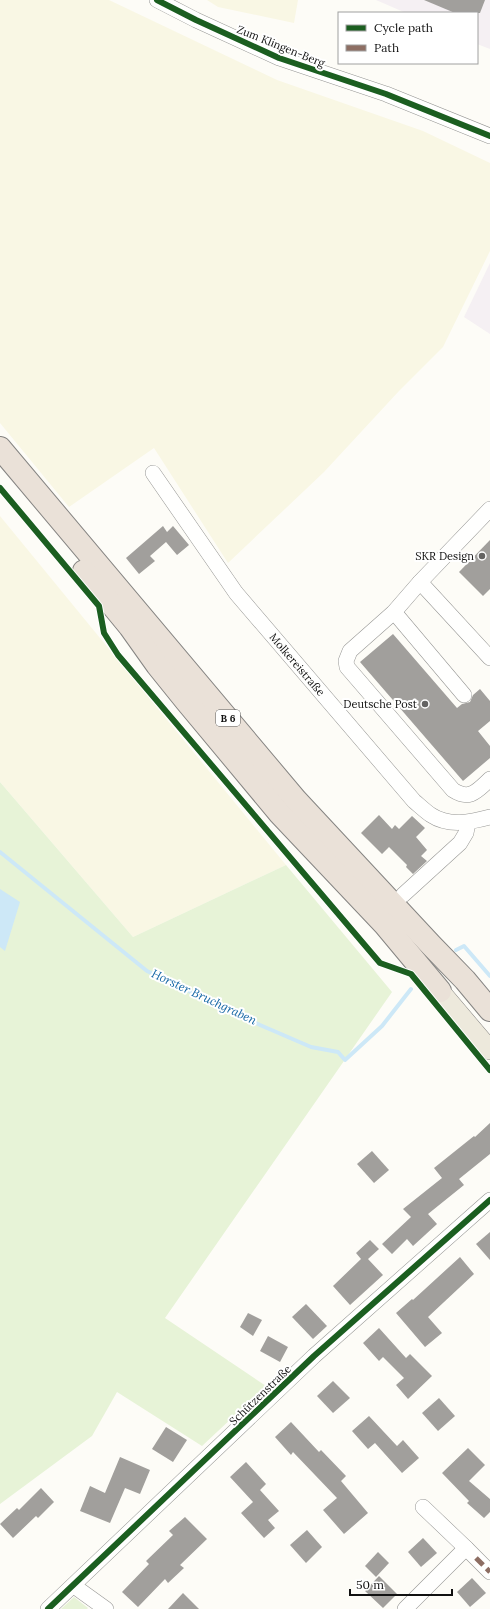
<svg xmlns="http://www.w3.org/2000/svg" width="490" height="1609" font-family="Lora,serif">
	<style>
		.industrial { fill: #f5f0f3 }
		.farmland { fill: #f9f7e4 }
		.green { fill: #e7f3d7 }
		.water { fill: #cde8f7 }
		.lines { fill: none; stroke-linecap: round; stroke-linejoin: round }
		.stream { stroke: #cde8f7; stroke-width: 4 }
		.building { fill: #a19f9c }
		.minor-casing { stroke: #979795; stroke-width: 16 }
		.major-casing { stroke: #858482; stroke-width: 20 }
		.highway-casing { stroke: #858482; stroke-width: 24 }
		.minor { stroke: #fffffe; stroke-width: 15 }
		.major { stroke: #ede9dc; stroke-width: 19 }
		.highway { stroke: #eae1d8; stroke-width: 22 }
		.quiet { stroke: #8d6e63; stroke-width: 5; stroke-dasharray: 10 5; stroke-linecap: butt }
		.cycleway-casing { stroke: #fff; stroke-width: 8 }
		.cycleway { stroke: #1b5e20; stroke-width: 6 }
		.poi-dot { fill: #646362; stroke: #fff; stroke-width: 1.5 }
		.labels { text-anchor: middle; stroke-width: 4; stroke-linejoin: round; paint-order: stroke }
		.shield { fill: #fff; stroke: #585858; stroke-width: 1 }
		.shield-label { font-size: 10px; font-weight: bold; fill: #111 }
		.street-label { font-size: 11px; fill: #111; stroke: #fff }
		.poi-label { font-size: 11px; fill: #111; stroke: #fff; text-anchor: end }
		.water-label { font-size: 12px; font-style: italic; fill: #1768a6; stroke: #fff }
	</style>
	<rect width="100%" height="100%" fill="#fdfcf7"/>
	<!-- industrial -->
	<g class="industrial">
		<polygon points="376,0 490,0 490,49 477,44 477,13 406,13"/>
		<polygon points="490,263 490,334 464,317"/>
	</g>
	<!-- farmland -->
	<g class="farmland">
		<polygon points="0,0 109,0 277,80 423,131 490,163 490,251 443,347 399,391 324,472 228,563 154,448 69,507 0,423"/>
		<polygon points="207,0 298,0 294,23 218,7"/>
		<polygon points="0,516 286,865 133,937 0,782"/>
	</g>
	<!-- green -->
	<g class="green">
		<polygon points="0,782 133,937 286,865 392,992 165,1318 266,1386 202,1446 117,1392 92,1436 0,1504"/>
		<polygon points="74,1597 88,1608 87,1609 61,1609"/>
	</g>
	<!-- water -->
	<polygon class="water" points="0,889 20,902 5,951 0,947"/>
	<g class="lines">
		<!-- stream -->
		<g class="stream">
			<polyline points="0,852 147,971 260,1025 311,1047 338,1052 345,1060 382,1026 411,989"/>
			<polyline points="456,950 464,946 490,976"/>
		</g>
	</g>
	<!-- building -->
	<g class="building">
		<polygon points="424,0 485,0 480,13 455,13"/>
		<polygon points="163,526 167,532 173,526 189,545 177,555 166,542 150,556 155,561 139,574 126,558"/>
		<polygon points="490,540 490,589 483,596 459,572"/>
		<polygon points="393,634 457,708 462,704 470,702 473,695 480,689 490,701 490,721 478,731 490,746 490,758 463,781 360,662"/>
		<polygon points="379,815 392,829 395,825 399,829 412,816 425,828 416,837 427,850 421,856 427,861 413,874 406,867 407,865 389,847 382,854 361,833"/>
		<polygon points="490,1123 490,1154 459,1179 464,1185 428,1214 437,1224 413,1246 407,1239 392,1254 382,1244 411,1217 403,1209 442,1178 434,1168 474,1136 475,1137"/>
		<polygon points="372,1151 389,1170 374,1183 357,1164"/>
		<polygon points="490,1232 490,1260 476,1244"/>
		<polygon points="370,1240 379,1249 368,1259 383,1275 350,1305 333,1286 361,1259 356,1253"/>
		<polygon points="460,1257 474,1274 428,1317 442,1333 425,1347 396,1313 412,1299 413,1300"/>
		<polygon points="306,1304 327,1326 313,1339 292,1317"/>
		<polygon points="248,1313 262,1320 253,1336 240,1327"/>
		<polygon points="379,1328 406,1358 410,1354 432,1376 408,1399 396,1385 404,1378 383,1357 379,1361 363,1343"/>
		<polygon points="268,1336 288,1347 280,1362 260,1351"/>
		<polygon points="333,1381 350,1398 333,1413 317,1396"/>
		<polygon points="439,1398 455,1416 438,1431 422,1413"/>
		<polygon points="369,1416 397,1446 403,1440 419,1458 402,1473 375,1443 368,1449 352,1431"/>
		<polygon points="291,1422 319,1452 321,1450 346,1476 341,1481 368,1513 344,1534 323,1510 337,1498 293,1452 291,1455 275,1437"/>
		<polygon points="166,1427 187,1440 173,1462 152,1449"/>
		<polygon points="468,1448 485,1465 469,1481 490,1499 490,1512 484,1518 467,1503 469,1501 442,1473"/>
		<polygon points="120,1457 150,1470 140,1494 125,1488 110,1523 80,1511 90,1486 105,1493"/>
		<polygon points="246,1462 266,1484 260,1490 279,1511 268,1520 275,1528 264,1538 241,1513 253,1502 230,1477"/>
		<polygon points="41,1488 54,1502 38,1518 36,1516 13,1538 0,1524 17,1508 19,1510"/>
		<polygon points="185,1517 207,1539 180,1565 184,1568 168,1583 165,1579 138,1607 122,1592 149,1564 146,1561 173,1535 169,1531"/>
		<polygon points="307,1530 322,1547 306,1563 290,1545"/>
		<polygon points="423,1538 437,1553 421,1567 408,1552"/>
		<polygon points="378,1552 389,1563 376,1577 365,1566"/>
		<polygon points="379,1576 397,1594 383,1608 365,1591"/>
		<polygon points="472,1578 486,1593 470,1607 457,1592"/>
		<polygon points="183,1593 199,1609 168,1609"/>
	</g>
	<g class="lines">
		<!-- minor casing -->
		<g class="minor-casing">
			<g id="minor">
				<polyline points="157,0 196,20 279,58 386,94 490,136"/>
				<path id="s1" d="M153,473L236,593L414,801C420,806 425,811 431,815C449,827 471,822 490,817"/>
				<polyline points="490,509 420,582 490,658"/>
				<path d="M420,582L394,612L350,651L346,661L347,667L453,790C470,801 477,791 490,779"/>
				<polyline points="394,612 464,695"/>
				<polyline points="403,895 460,843 466,833 468,823"/>
				<polyline points="423,1507 466,1548"/>
				<polyline points="74,1586 106,1609"/>
				<polyline points="48,1609 314,1356 490,1200"/>
				<polyline points="405,1609 466,1548 490,1572"/>
			</g>
		</g>
		<!-- major casing -->
		<g class="major-casing">
			<polyline id="major" points="440,991 490,1050"/>
		</g>
		<!-- highway casing -->
		<g class="highway-casing">
			<g id="highway">
				<polyline points="0,448 296,800 431,945 465,980 490,1010"/>
				<polyline points="84,571 130,627 157,665 186,701 280,814 385,925 440,991"/>
			</g>
		</g>
		<!-- minor -->
		<use href="#minor" class="minor"/>
		<!-- major -->
		<use href="#major" class="major"/>
		<!-- highway -->
		<use href="#highway" class="highway"/>
		<!-- quiet -->
		<polyline class="quiet" points="476,1558 490,1572"/>
		<!-- cycleway casing -->
		<g class="cycleway-casing">
			<g id="cycleway">
				<polyline points="157,0 196,20 279,58 386,94 490,136"/>
				<polyline points="0,488 99,606 104,633 118,655 380,963 411,974 490,1070"/>
				<polyline points="48,1609 314,1356 490,1200"/>
			</g>
		</g>
		<!-- cycleway -->
		<use href="#cycleway" class="cycleway"/>
	</g>
	<!-- markers -->
	<g class="poi-dot">
		<circle cx="482" cy="556" r="4"/>
		<circle cx="425" cy="704" r="4"/>
	</g>
	<g class="labels">
		<!-- shield labels -->
		<rect class="shield" x="216" y="710" width="24" height="16" rx="3"/>
		<g class="shield-label">
			<text x="228" y="722">B 6</text>
		</g>
		<!-- street labels -->
		<g class="street-label">
			<text transform="translate(281 46) rotate(22)" y="4">Zum Klingen-Berg</text>
			<text dy="4" stroke="none"><textPath href="#s1" startOffset="240">Molkereistraße</textPath></text>
			<text transform="translate(260 1395) rotate(-44)" y="4">Schützenstraße</text>
		</g>
		<!-- poi labels -->
		<g class="poi-label">
			<text x="474" y="560">SKR Design</text>
			<text x="417" y="708">Deutsche Post</text>
		</g>
		<!-- water labels -->
		<g class="water-label">
			<text transform="translate(204 997) rotate(25)" y="4">Horster Bruchgraben</text>
		</g>
	</g>
	<!-- legend -->
	<rect x="338" y="12" width="140" height="52" fill="#ffffff" stroke="#a0a0a0"/>
	<rect x="346" y="25" width="20" height="6" fill="#1b5e20" stroke="#a0a0a0"/>
	<text x="374" y="32" font-size="12" fill="#111111">Cycle path</text>
	<rect x="346" y="45" width="20" height="6" fill="#8d6e63" stroke="#a0a0a0"/>
	<text x="374" y="52" font-size="12" fill="#111111">Path</text>
	<!-- scale -->
	<path d="M350 1589v6h102v-6" fill="none" stroke="#111111" stroke-width="2"/>
	<text x="356" y="1589" font-size="12" fill="#111111" stroke="#ffffff" stroke-width="3" paint-order="stroke">50 m</text>
</svg>
